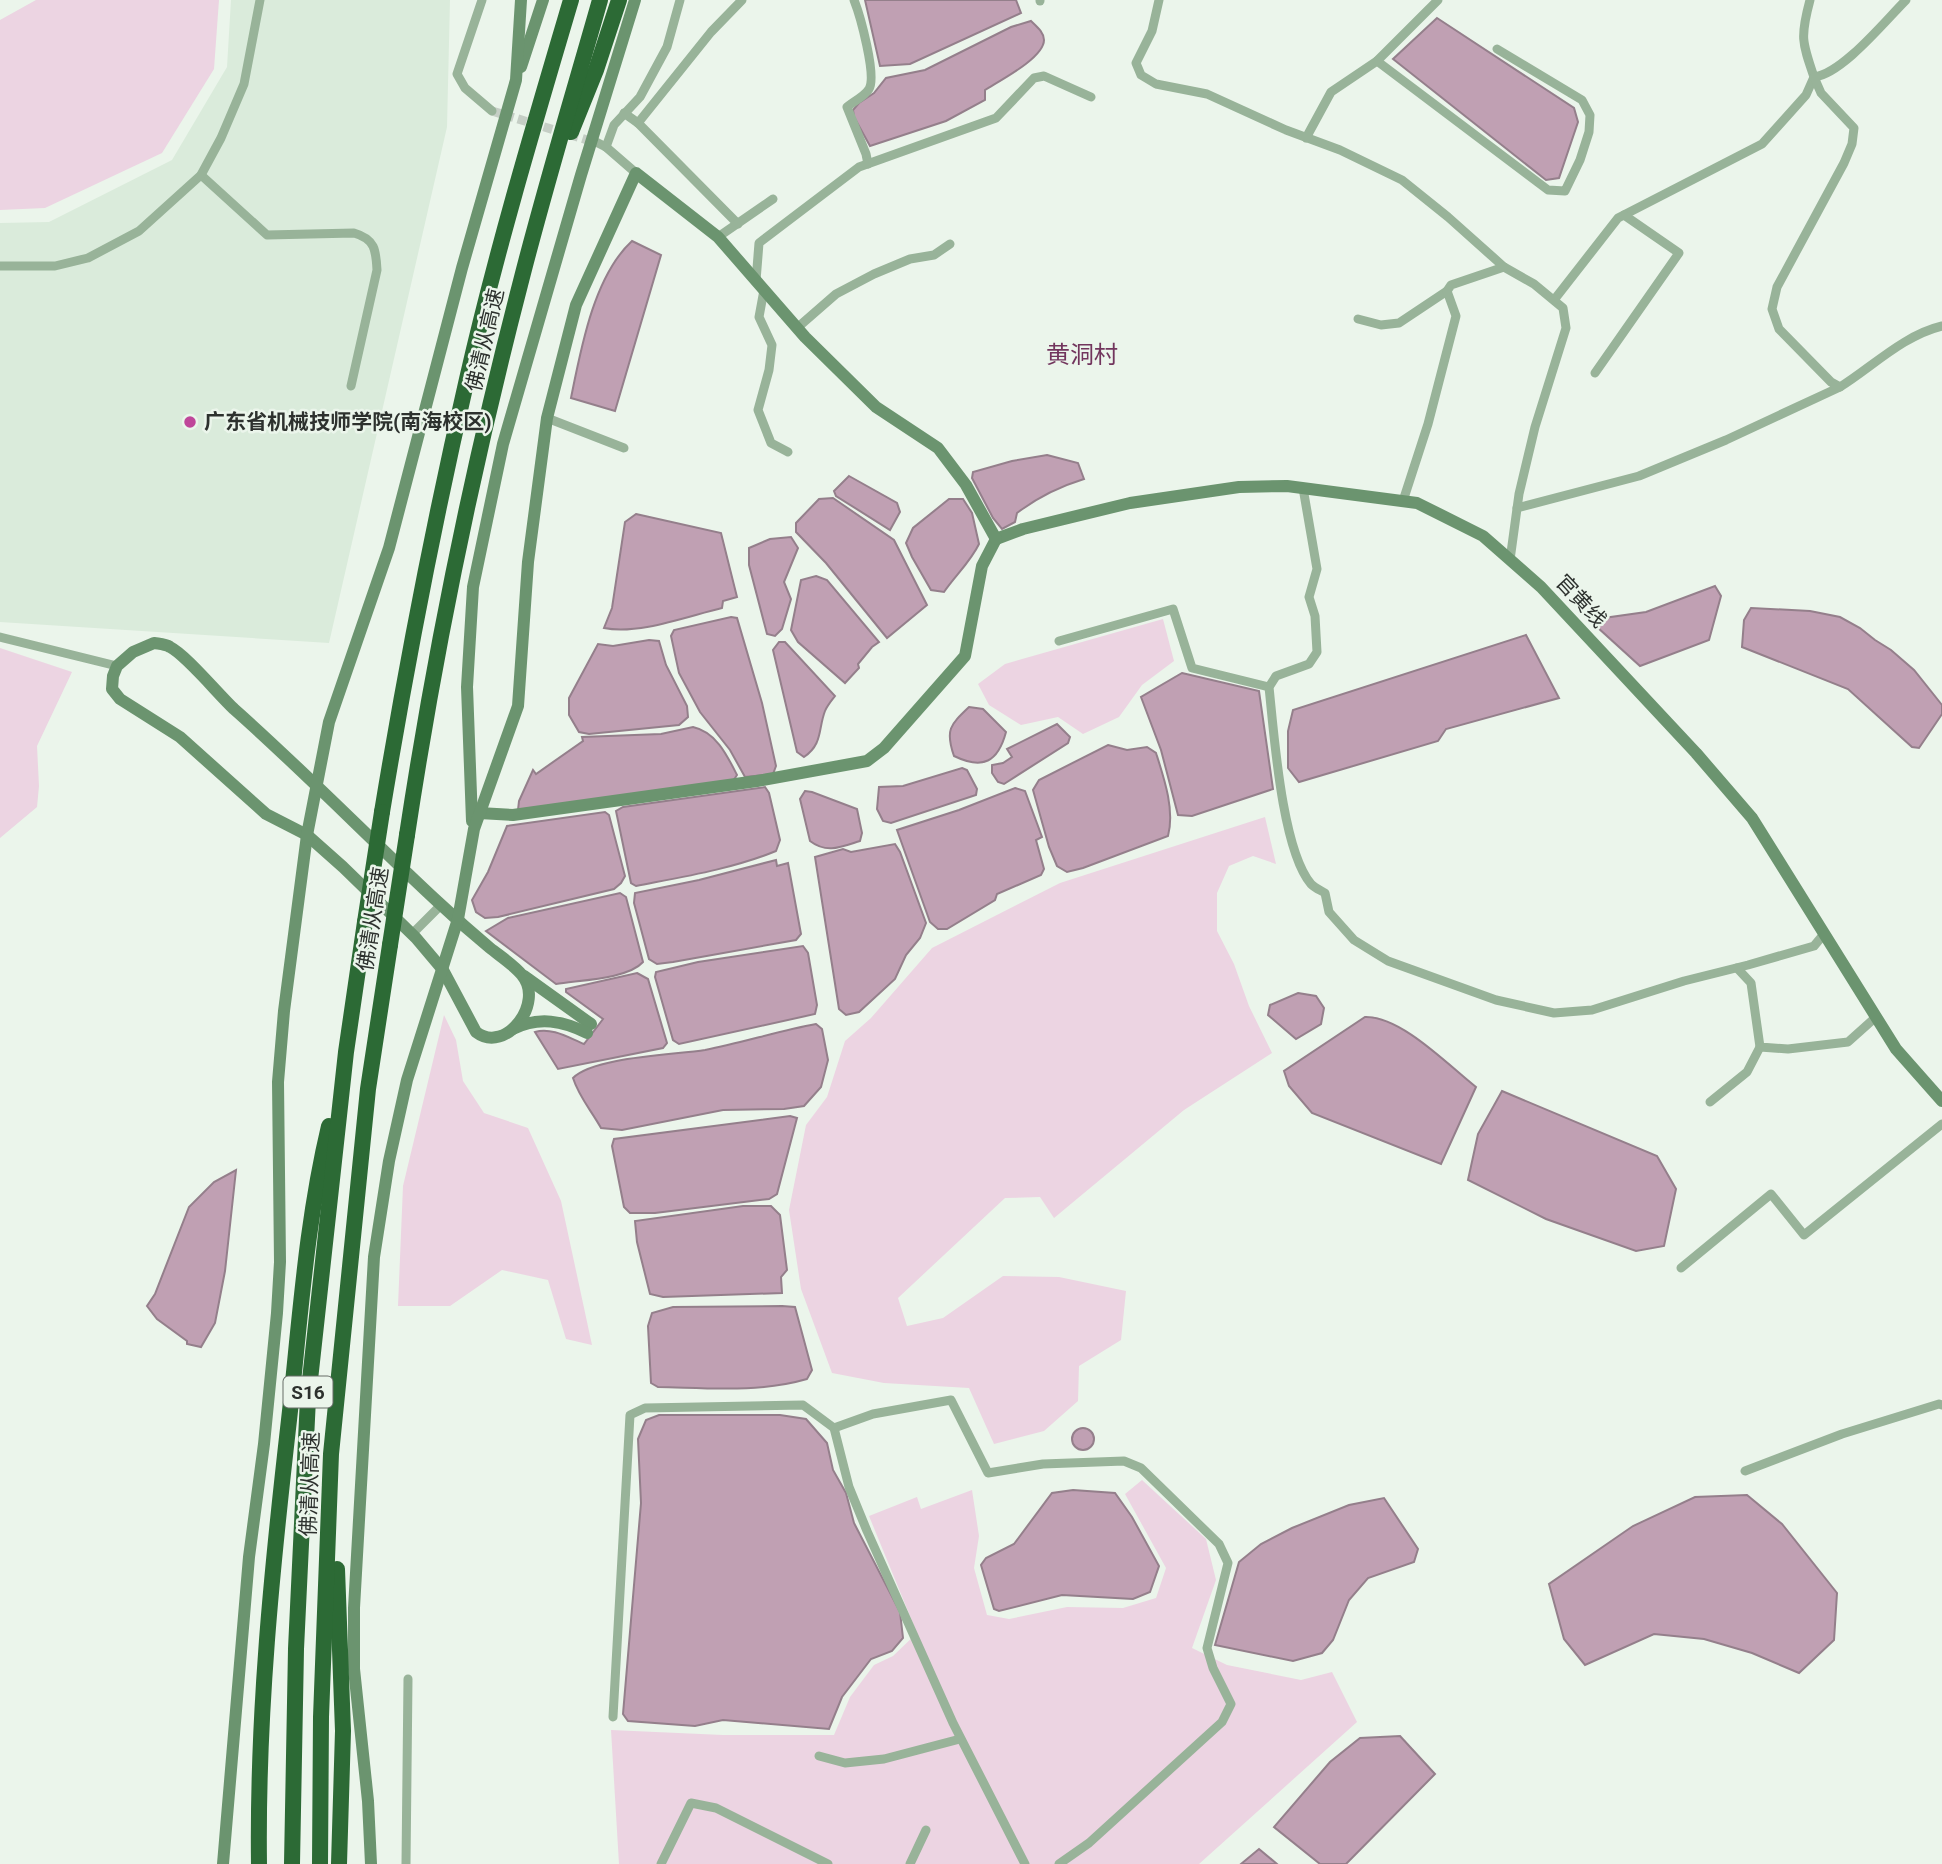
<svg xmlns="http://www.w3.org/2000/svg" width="1942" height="1864" font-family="Roboto,'Noto Sans SC',sans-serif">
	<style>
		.built { fill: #daebdb }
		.green { fill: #ecd4e2 }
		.water { fill: #c0a0b3; stroke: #947f8b; stroke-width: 2 }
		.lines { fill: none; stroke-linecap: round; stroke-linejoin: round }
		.street-tunnel { stroke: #c5cec5; stroke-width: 9; stroke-dasharray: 9 4.5; stroke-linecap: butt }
		.street { stroke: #98b399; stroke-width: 9 }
		.secondary { stroke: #6b946f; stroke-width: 12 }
		.highway { stroke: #2c6a35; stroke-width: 16 }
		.highway-bridge { stroke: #2c6a35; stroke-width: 16 }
		.poi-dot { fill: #bf469a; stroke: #ebf5eb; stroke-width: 2.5 }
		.labels { text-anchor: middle; stroke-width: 5; stroke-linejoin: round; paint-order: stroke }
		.shield { fill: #ebf5eb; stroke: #666c67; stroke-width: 2 }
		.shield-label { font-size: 19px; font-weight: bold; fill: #2d312e }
		.street-label { font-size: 21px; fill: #2d312e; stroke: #ebf5eb }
		.poi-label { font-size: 21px; font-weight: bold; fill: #2d312e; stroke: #ebf5eb; text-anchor: start }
		.quarter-label { font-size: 24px; fill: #72355d; stroke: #ebf5eb }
	</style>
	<rect width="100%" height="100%" fill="#ebf5eb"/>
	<!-- built -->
	<polygon class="built" points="231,0 450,0 447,127 329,643 0,622 0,223 49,222 172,160 227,67"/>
	<!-- green -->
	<g class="green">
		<polygon points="36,0 219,0 214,69 162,153 45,208 0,210 0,20"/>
		<polygon points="1163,619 1174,661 1142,685 1119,717 1083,734 1058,717 1021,725 989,705 978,684 1005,664"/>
		<polygon points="0,648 72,672 37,746 39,786 37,807 0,838"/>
		<polygon points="1265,817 1276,864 1253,856 1229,866 1217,893 1217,931 1234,964 1249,1006 1272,1053 1184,1110 1054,1218 1040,1197 1005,1198 898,1298 907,1326 943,1318 1003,1276 1059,1277 1126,1291 1121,1340 1079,1366 1078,1401 1044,1431 994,1444 969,1388 884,1383 832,1373 801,1289 789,1210 806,1125 827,1097 845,1041 871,1018 932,948 1060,883"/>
		<polygon points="444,1015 456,1040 463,1081 484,1113 528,1128 561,1201 592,1345 566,1339 548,1280 502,1270 450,1306 398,1306 403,1186"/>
		<polygon points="1142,1480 1206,1539 1216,1580 1192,1648 1227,1665 1301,1680 1332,1672 1357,1722 1199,1864 619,1864 611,1730 723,1735 834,1735 850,1697 874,1665 893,1656 917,1633 869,1516 917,1497 921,1509 972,1490 979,1536 974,1568 987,1615 1009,1619 1067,1607 1123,1608 1156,1598 1166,1568 1125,1494"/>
	</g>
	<!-- water -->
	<g class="water">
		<polygon points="865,0 1016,0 1021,13 910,64 880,66"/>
		<polygon points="1437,18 1574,108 1578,122 1559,178 1546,180 1393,59"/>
		<path d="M1031,21C1036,26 1044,32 1044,40C1044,58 999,81 985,90V100L946,121L870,146L854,117L853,110L859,103L874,93L886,78L925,70L1011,27Z"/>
		<path d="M632,241L661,255L615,411L571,398C581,348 594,276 632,241Z"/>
		<path d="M1047,455L1078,463L1084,479C1058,487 1038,497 1017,513L1015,522L1002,529L993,518L972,478L973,472L1012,461Z"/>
		<polygon points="849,476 897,503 900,512 890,530 836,496 834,491"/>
		<polygon points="833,498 894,540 927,605 887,638 826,563 796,532 796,523 819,499"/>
		<path d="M949,499H963L972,513L979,544C971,561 955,576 944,592L931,590L912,557L906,543L913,528Z"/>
		<path d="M636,514L721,533L737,597L723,601L722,608C688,616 639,635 604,628L612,608L625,522Z"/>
		<polygon points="791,537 798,548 784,582 791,599 782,629 775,636 767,634 749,565 749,548 770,539"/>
		<polygon points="816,576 827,580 879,642 872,647 858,664 859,668 845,683 798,642 791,630 801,580"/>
		<polygon points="1715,586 1721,596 1709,640 1640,666 1596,626 1597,619 1646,612"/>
		<polygon points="1751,608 1810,611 1840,617 1860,628 1875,640 1891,650 1914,670 1942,705 1942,714 1919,748 1912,747 1848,689 1742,647 1744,620"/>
		<polygon points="731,617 737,618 762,703 776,766 773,774 745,777 730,750 700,712 679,673 671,636 674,630"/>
		<polygon points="1526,635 1559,698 1446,729 1438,741 1299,782 1288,768 1288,731 1293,710"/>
		<polygon points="649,640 659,641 666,665 687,706 688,717 679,725 589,734 579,732 569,715 569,698 598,644 613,646"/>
		<path d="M779,642H785L835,696C832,700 827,706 825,711C818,729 823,744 804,757L797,752L773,650Z"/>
		<polygon points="1182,673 1259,691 1273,789 1192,816 1178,815 1161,750 1141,697"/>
		<path d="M969,707L983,709L1006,732C998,762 983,770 954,756C945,730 950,725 969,707Z"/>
		<polygon points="1057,724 1070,737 1068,743 1004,784 998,782 992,773 992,765 1003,763 1012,757 1007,749"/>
		<path d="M693,727C716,732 727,755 737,775L733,781L518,810L519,801L533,770L536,774L583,741L582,737L661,734Z"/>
		<path d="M1108,745L1127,750L1147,747L1156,753C1164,778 1175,810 1168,836L1083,868L1067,872L1057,866L1049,847L1033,790L1039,780Z"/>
		<polygon points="962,768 967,770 977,789 976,795 891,823 883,821 877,809 879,787 903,786"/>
		<path d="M765,787L769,793L780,840L776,851C732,869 682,877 636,886L631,883L616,811L623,807Z"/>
		<polygon points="1015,788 1025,791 1042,837 1036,840 1044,869 1041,875 997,894 995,900 947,929 938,929 930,922 897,830 959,810"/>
		<path d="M805,791L812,792L857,809L862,833L860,841C841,847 827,854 810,841L800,799Z"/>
		<polygon points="605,812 609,815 625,876 621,883 614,889 498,917 485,918 476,912 472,900 488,872 507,826"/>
		<polygon points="895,844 900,852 926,923 920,938 906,955 895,979 859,1012 846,1015 839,1009 815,857 843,849 851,852"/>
		<polygon points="776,860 777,866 788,863 801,934 796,940 673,962 657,964 649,959 634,903 635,893 699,880"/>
		<path d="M620,893L626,897L643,962C628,979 580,980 556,984L486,931L508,918Z"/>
		<polygon points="803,946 808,953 817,1005 815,1014 679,1044 673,1040 655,977 656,972 698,962"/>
		<path d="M637,973L648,979L667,1043L663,1048L558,1069L535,1032C552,1027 569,1038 584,1044L603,1019L566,992V989Z"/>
		<polygon points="1298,993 1316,996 1324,1008 1321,1024 1296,1039 1268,1015 1270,1005"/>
		<path d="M1365,1017C1401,1016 1448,1065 1476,1087L1441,1164L1312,1113L1289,1086L1284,1071Z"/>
		<path d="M816,1024L822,1029L828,1060L821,1087L804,1106L784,1109L723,1110L622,1130L601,1128C591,1110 579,1097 573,1078C594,1057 673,1055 705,1050C742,1043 778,1031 816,1024Z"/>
		<polygon points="1502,1091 1657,1156 1676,1189 1664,1246 1636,1251 1546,1219 1468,1180 1478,1134"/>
		<polygon points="790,1116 797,1118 777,1194 769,1199 655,1213 630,1213 624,1207 612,1146 614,1139"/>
		<polygon points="236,1170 225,1271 215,1323 201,1347 187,1344 187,1341 157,1319 147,1306 155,1294 189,1207 214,1182"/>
		<polygon points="743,1206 771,1206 780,1215 787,1270 781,1277 782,1293 663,1297 650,1294 637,1242 635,1221"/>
		<path d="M782,1306L795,1307L812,1370L807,1379C759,1393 708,1388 658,1387L651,1383L648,1326L652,1313L673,1307Z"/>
		<polygon points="659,1415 780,1415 806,1419 827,1443 833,1470 846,1493 854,1523 900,1612 903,1638 892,1651 871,1659 842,1697 829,1729 723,1720 695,1726 628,1721 623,1714 641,1503 638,1439 646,1420"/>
		<circle cx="1083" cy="1439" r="11"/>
		<polygon points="1073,1490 1115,1493 1132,1517 1159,1566 1150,1592 1133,1599 1062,1595 999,1611 994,1609 981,1565 986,1558 1014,1544 1052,1493"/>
		<polygon points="1747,1495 1782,1524 1837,1593 1834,1640 1799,1673 1752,1653 1704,1639 1654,1634 1585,1665 1564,1639 1549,1584 1633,1526 1695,1497"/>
		<polygon points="1384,1498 1418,1549 1414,1562 1368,1578 1349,1600 1333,1640 1322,1653 1293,1661 1215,1645 1239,1562 1261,1544 1292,1528 1349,1505"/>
		<polygon points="1400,1736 1435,1774 1346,1864 1320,1864 1274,1827 1330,1762 1360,1738"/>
		<polygon points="1259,1849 1277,1864 1241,1864"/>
	</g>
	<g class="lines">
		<!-- street-tunnel -->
		<polyline class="street-tunnel" points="492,111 594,142"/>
		<!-- street -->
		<g class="street">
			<polyline points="482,0 457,74 465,88 492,111"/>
			<path d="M854,0C860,15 877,76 869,89C865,96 853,102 847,107L866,154L868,164"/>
			<polyline points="1040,0 1040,1"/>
			<polyline points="1159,0 1152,31 1136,63 1141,75 1156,84 1207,94 1286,130 1340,150 1402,180 1448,217 1504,267 1534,284 1563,308 1566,328 1535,427 1519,494 1510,560"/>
			<polyline points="1377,61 1548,190 1565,191 1580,160 1589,132 1590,115 1582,100 1497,49"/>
			<polyline points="624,113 638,123 711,32 742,0"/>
			<polyline points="638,123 738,224"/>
			<polyline points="1306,138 1331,92 1377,61 1438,0"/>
			<polyline points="596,142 606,147 636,173"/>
			<polyline points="606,147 614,125 640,97 667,47 680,0"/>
			<path d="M201,175L267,235L354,233C375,239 376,250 377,270L351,386"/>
			<polyline points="718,237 773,199"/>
			<polyline points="0,266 55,266 88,258 139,231 201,175 221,138 244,84 260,0"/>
			<polyline points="756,281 759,243 859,167 996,118 1034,78 1044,76 1091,97"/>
			<polyline points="764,290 759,317 772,345 769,370 758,410 771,443 788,452"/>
			<path d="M1554,300L1618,218L1762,144L1806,95L1814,77C1802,42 1800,37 1810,0"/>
			<polyline points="1358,319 1381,325 1399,323 1447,291"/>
			<polyline points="797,328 836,294 874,274 910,259 934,255 950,244"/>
			<polyline points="1595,373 1679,253 1624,215"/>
			<path d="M1840,387C1872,367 1904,335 1942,326"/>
			<polyline points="547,418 624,448"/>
			<path d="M1303,488L1317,569L1309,597L1315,616L1317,652L1309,664L1276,676L1269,687C1274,734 1282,850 1311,884C1315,888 1320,890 1325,893L1329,912L1354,940L1388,961L1496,1000L1554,1013L1592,1010L1684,981L1748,965L1814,946L1824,934"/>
			<polyline points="1403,501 1428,424 1456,316 1447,291 1451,285 1504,267"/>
			<path d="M1517,508L1639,476L1726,440L1840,387L1831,382L1779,329L1772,309L1777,287L1844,163L1852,144L1854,128L1821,93L1814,77C1842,74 1885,21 1906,0"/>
			<polyline points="0,637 117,666"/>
			<polyline points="1059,641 1173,609 1192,668 1269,687"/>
			<polyline points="412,934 441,905"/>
			<polyline points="1737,968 1751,983 1760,1047 1788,1049 1848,1042 1876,1017"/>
			<polyline points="1710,1102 1747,1072 1760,1047"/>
			<polyline points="1681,1268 1771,1194 1804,1235 1942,1124"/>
			<polyline points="834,1428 849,1487 867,1531 953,1723 1025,1864"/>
			<polyline points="1745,1471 1842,1434 1939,1404 1942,1405"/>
			<polyline points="613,1717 630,1415 645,1408 803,1405 834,1428 873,1414 951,1400 988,1473 1043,1464 1124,1461 1141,1468 1219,1544 1228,1563 1207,1648 1213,1668 1231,1704 1222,1722 1089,1843 1059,1864"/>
			<polyline points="819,1756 845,1763 884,1759 960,1739"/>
			<polyline points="406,1864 408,1679"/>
			<polyline points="661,1864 691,1803 716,1808 828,1864"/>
			<polyline points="910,1864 926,1830"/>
		</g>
		<!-- secondary -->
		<g class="secondary">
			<polyline points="521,67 543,0"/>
			<polyline points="996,539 1023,529 1130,503 1239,487 1287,486 1417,503 1483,536 1541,587 1696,753 1752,818 1896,1049 1942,1101"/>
			<path d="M154,643C160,644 165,644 170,647C186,655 218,694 234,709C304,771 369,838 438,902C455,918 472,933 490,948C500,956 514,965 522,975C545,1002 506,1055 476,1032L443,970L416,938L343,867L307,835L266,814L180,737L120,699L112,689L113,676L117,666L133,652Z"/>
			<polyline points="479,813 513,815 757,781 867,761 884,748 965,656 982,566 996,539"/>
			<polyline points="472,821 467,687 473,587 503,444 581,175 635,0"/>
			<polyline points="524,976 591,1024"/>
			<path d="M513,1029C539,1016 563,1021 587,1033"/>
			<polyline points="223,1864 249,1557 264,1444 277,1313 280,1262 278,1082 284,1011 307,835 329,722 389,548 462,268 516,80 521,0"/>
			<polyline points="371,1864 368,1801 354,1669 354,1608 374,1257 389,1161 407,1080 458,919 474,829 518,706 528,562 547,418 576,305 636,173 718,237 805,337 876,407 938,448 966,485 996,539"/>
		</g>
		<!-- highway -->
		<g class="highway">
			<polyline points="571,132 596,70 619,0"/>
			<path d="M382,812C406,667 434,522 467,379C496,252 534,125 571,0"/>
			<path d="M407,835C435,650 473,466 520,285C544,190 573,95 600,0"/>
			<polyline points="337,1569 343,1731 339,1864"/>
			<path d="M259,1864C257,1715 272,1568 289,1420C300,1321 306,1222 329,1126"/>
			<polyline points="292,1864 296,1649 308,1398 346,1052 365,922"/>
			<polyline points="320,1864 321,1717 331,1454 368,1089 390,945"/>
		</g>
		<!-- highway-bridge -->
		<g class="highway-bridge">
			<polyline points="365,922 382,812"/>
			<polyline points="390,945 407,835"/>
		</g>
	</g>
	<!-- markers -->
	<circle class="poi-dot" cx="190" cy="422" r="7"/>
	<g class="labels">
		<!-- shield labels -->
		<rect class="shield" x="283.5" y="1376.5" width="49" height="31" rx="5"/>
		<g class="shield-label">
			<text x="308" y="1399">S16</text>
		</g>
		<!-- street labels -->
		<g class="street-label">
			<text transform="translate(485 340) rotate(-77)" y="7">佛清从高速</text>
			<text transform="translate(1581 601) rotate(47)" y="7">官黄线</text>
			<text transform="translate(373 919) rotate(-81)" y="7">佛清从高速</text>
			<text transform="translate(310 1484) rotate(-88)" y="7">佛清从高速</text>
		</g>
		<!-- poi labels -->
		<g class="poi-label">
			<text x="204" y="429">广东省机械技师学院(南海校区)</text>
		</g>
		<!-- quarter labels -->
		<g class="quarter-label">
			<text x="1082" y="363">黄洞村</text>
		</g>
	</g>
</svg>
